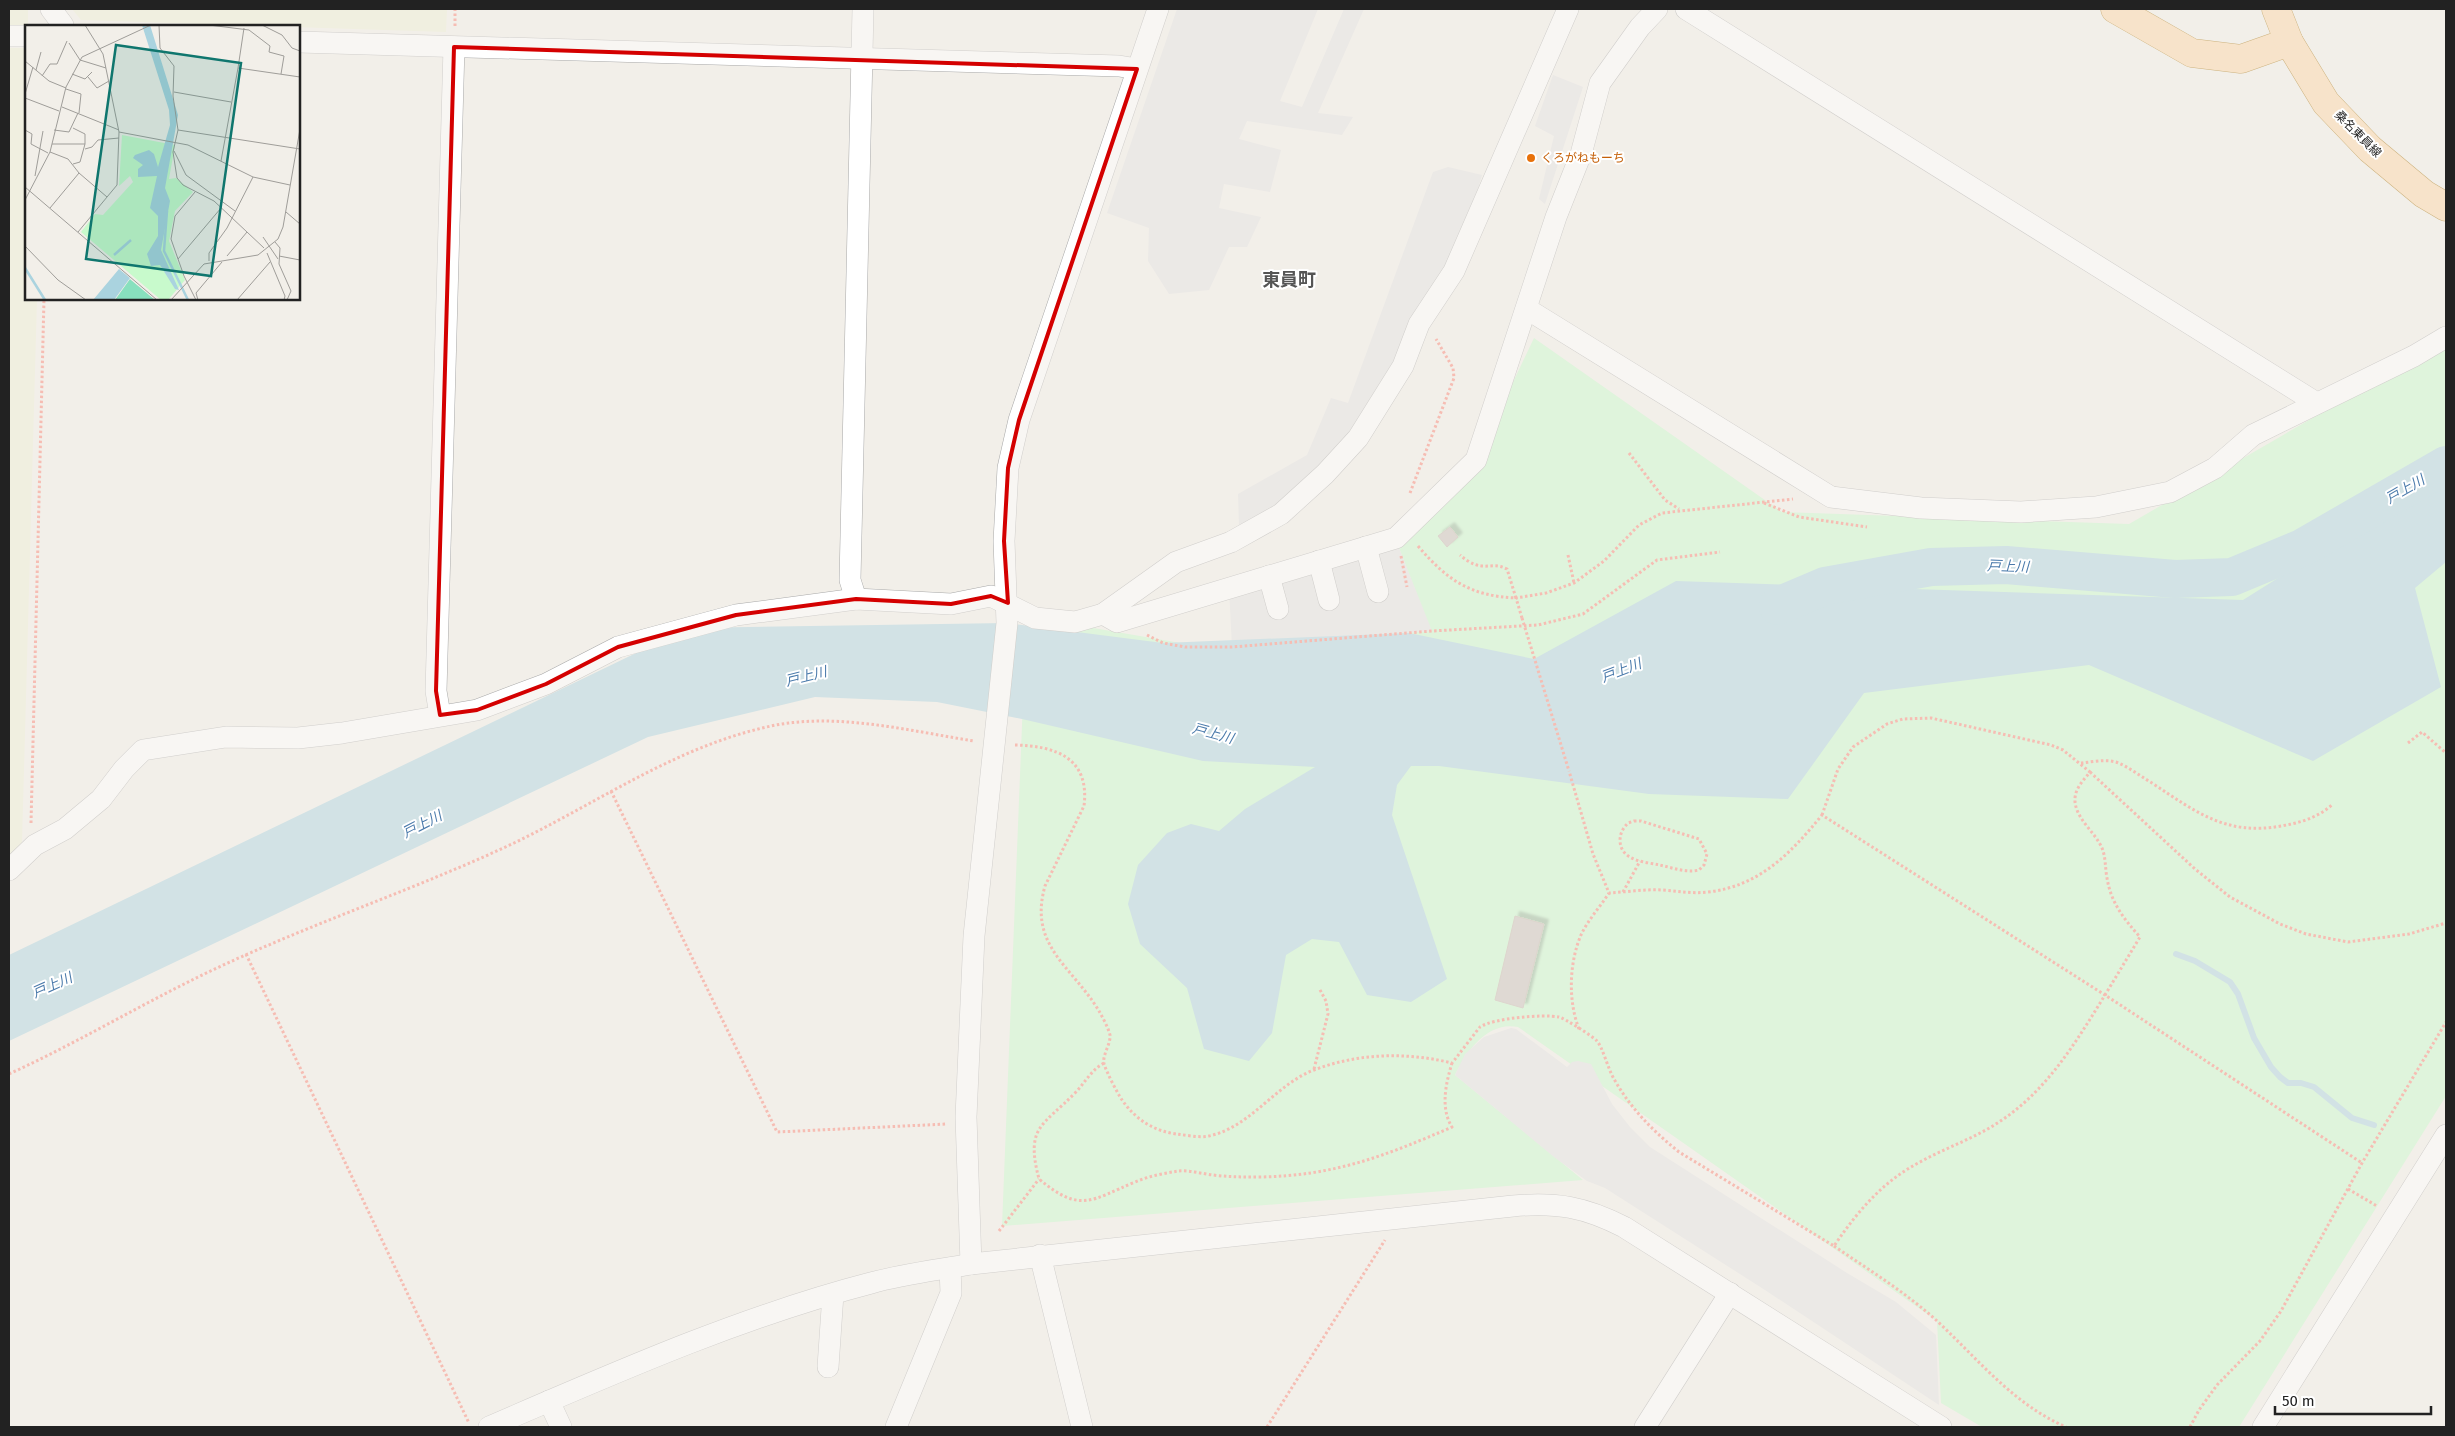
<svg xmlns="http://www.w3.org/2000/svg" width="2455" height="1436" font-family="'Fira Sans','Noto Sans JP',sans-serif">
	<style>
		.farmland { fill: #eef0d5 }
		.park { fill: #c8facc }
		.parking { fill: #e2e2e2 }
		.water { fill: #aad3df }
		.lines { fill: none; stroke-linecap: round; stroke-linejoin: round }
		.stream { stroke: #aad3df; stroke-width: 6 }
		.river { stroke: #aad3df; stroke-width: 38 }
		.building { fill: #c7bfb8; stroke: #c4b6ab; filter: url(#shadow) }
		.minor-casing { stroke: #a9a9a9; stroke-width: 22 }
		.major-casing { stroke: #a06b00; stroke-width: 29 }
		.path { stroke: #fa8072; stroke-width: 3; stroke-dasharray: 2.5 2.5; stroke-linecap: butt }
		.minor { stroke: #fff; stroke-width: 21 }
		.major { stroke: #fcd6a4; stroke-width: 28 }
		.path-bridge { stroke: #fa8072; stroke-width: 3; stroke-dasharray: 2.5 2.5; stroke-linecap: butt }
		.marked { fill: none; stroke: #d40000; stroke-width: 4; stroke-linejoin: round }
		.food-dot { fill: #e8710a; stroke: #fff; stroke-width: 2 }
		.labels { text-anchor: middle; stroke-width: 4; stroke-linejoin: round; paint-order: stroke }
		.street-label { font-size: 12px; fill: #222; stroke: #fff }
		.food-label { font-size: 12px; fill: #c56008; stroke: #fff; text-anchor: start }
		.water-label { font-size: 14px; font-style: italic; fill: #4a7aab; stroke: #fff }
		.district-label { font-size: 18px; font-weight: bold; fill: #555; stroke: #fff }
		.inset-river { fill: none; stroke: #aad3df; stroke-width: 2.5 }
		.inset-road { fill: none; stroke: #9f9d99; stroke-width: 1 }
		.view { fill: #0f766e; fill-opacity: 0.15; stroke: #0f766e; stroke-width: 2.5 }
		.inset-edge { fill: none; stroke: #222; stroke-width: 2.5 }
	</style>
	<defs>
		<filter id="shadow"><feDropShadow dx="4.5" dy="-4.5" stdDeviation="1" flood-color="#0004"/></filter>
	</defs>
	<rect width="100%" height="100%" fill="#f2efe9"/>
	<!-- farmland -->
	<g class="farmland">
		<polygon points="9,9 28,9 28,26 9,28"/>
		<polygon points="72,9 447,9 446,32 81,20"/>
		<polygon points="9,48 26,48 26,299 37,299 22,843 9,862"/>
	</g>
	<!-- park -->
	<path class="park" d="M1534,338L1782,512L2129,524L2446,341V1096L2239,1427H1982L1941,1403L1937,1321L1518,1027C1487,1021 1467,1051 1455,1075L1583,1180L1002,1226L1023,700L1035,618L1204,647L1431,631L1399,548L1476,460Z"/>
	<!-- parking -->
	<g class="parking">
		<polygon points="1177,9 1318,9 1280,101 1302,107 1344,9 1364,9 1318,113 1353,117 1342,135 1247,121 1239,139 1281,150 1270,192 1224,184 1219,208 1261,217 1247,247 1229,247 1209,290 1169,294 1148,261 1149,228 1107,213"/>
		<polygon points="1553,75 1583,87 1545,204 1539,199 1554,136 1535,126"/>
		<polygon points="1448,167 1482,175 1454,271 1344,444 1273,509 1239,525 1238,494 1307,455 1331,398 1348,403 1433,172"/>
		<polygon points="1399,548 1432,631 1232,647 1229,588"/>
		<polygon points="1511,1028 1516,1029 1567,1067 1572,1062 1578,1061 1591,1064 1612,1104 1630,1127 1650,1147 1847,1273 1896,1302 1936,1335 1939,1405 1765,1290 1605,1188 1587,1181 1554,1157 1455,1075 1465,1054 1484,1037"/>
	</g>
	<!-- water -->
	<polygon class="water" points="2446,473 2446,562 2415,588 2441,687 2313,761 2089,665 1864,693 1788,799 1649,794 1439,766 1411,766 1397,785 1392,815 1447,979 1411,1002 1367,995 1339,942 1312,939 1286,955 1272,1033 1249,1061 1204,1049 1187,988 1140,944 1128,904 1138,865 1167,833 1191,824 1219,831 1245,809 1315,767 1203,761 1022,719 937,702 815,697 648,737 9,1041 9,955 688,628 1007,623 1163,643 1409,633 1534,659 1676,581 2243,600"/>
	<g class="lines">
		<!-- stream -->
		<polyline class="stream" points="2176,954 2195,961 2230,982 2238,994 2254,1038 2271,1067 2280,1077 2288,1083 2301,1083 2314,1087 2352,1118 2374,1125"/>
		<!-- river -->
		<polyline class="river" points="1778,606 1825,586 1931,567 2006,565 2175,579 2232,577 2302,548 2446,465"/>
	</g>
	<!-- building -->
	<g class="building">
		<polygon points="1450,527 1458,537 1447,547 1438,536"/>
		<polygon points="1515,916 1544,924 1523,1008 1495,1000"/>
	</g>
	<g class="lines">
		<!-- minor casing -->
		<g class="minor-casing">
			<g id="minor">
				<polyline points="51,9 63,25 62,26"/>
				<path d="M1158,9L1019,420L1008,468L1004,541L1007,623L974,936L966,1117L971,1264L1513,1206C1557,1202 1585,1207 1624,1227L1941,1427"/>
				<polyline points="1686,9 2315,402"/>
				<polyline points="9,36 26,36"/>
				<polyline points="299,42 1119,66 1137,69"/>
				<polyline points="1527,309 1831,497 1921,508 2021,512 2096,507 2170,492 2215,468 2253,435 2414,356 2446,337"/>
				<polyline points="1366,547 1378,592"/>
				<polyline points="1319,561 1329,600"/>
				<polyline points="1269,576 1278,609"/>
				<polyline points="856,599 850,580 863,9"/>
				<polyline points="1103,614 1117,622 1396,538 1476,460 1556,217 1581,154 1600,83 1640,27 1657,9"/>
				<polyline points="440,715 436,691 454,47"/>
				<polyline points="9,870 35,845 65,829 101,799 124,769 143,750 226,737 298,738 342,733 477,710 546,684 618,647 736,615 856,599 951,604 991,596 1035,618 1075,622 1103,614 1176,562 1231,542 1281,514 1325,474 1358,438 1403,366 1419,324 1454,271 1568,9"/>
				<polyline points="1040,1255 1082,1427"/>
				<polyline points="828,1367 833,1294"/>
				<polyline points="549,1401 561,1427"/>
				<path d="M489,1427C612,1374 740,1317 871,1283C903,1274 938,1270 971,1264"/>
				<polyline points="896,1427 951,1293 950,1268"/>
				<polyline points="1645,1427 1730,1293"/>
				<polyline points="2263,1427 2446,1135"/>
			</g>
		</g>
		<!-- major casing -->
		<g class="major-casing">
			<g id="major">
				<polyline points="2115,9 2192,53 2241,59 2289,42"/>
				<polyline points="2276,9 2289,42 2326,103 2370,149 2424,194 2446,207"/>
			</g>
		</g>
		<!-- path -->
		<g class="path">
			<polyline points="455,26 455,9"/>
			<polyline points="1629,453 1665,500 1679,509"/>
			<polyline points="1410,493 1454,378 1453,368 1436,339"/>
			<polyline points="1764,503 1799,517 1867,527"/>
			<path d="M1418,546C1447,580 1470,596 1516,598L1507,569C1490,560 1483,575 1460,555"/>
			<polyline points="1568,555 1574,583"/>
			<polyline points="1401,556 1407,587"/>
			<polyline points="1522,618 1516,598 1546,593 1574,583 1604,561 1639,525 1662,513 1793,499"/>
			<polyline points="1147,635 1163,643 1185,647 1232,647 1432,631 1538,625 1583,614 1657,560 1720,552"/>
			<polyline points="2408,743 2422,732 2446,753"/>
			<path d="M1015,745C1056,746 1090,758 1084,806L1045,886C1028,946 1072,966 1099,1011C1103,1018 1108,1027 1110,1035C1111,1044 1102,1055 1104,1064C1107,1073 1119,1097 1125,1104C1138,1121 1155,1131 1176,1134C1186,1135 1199,1138 1209,1136C1251,1127 1276,1084 1314,1070C1358,1053 1407,1052 1452,1063C1457,1057 1478,1029 1480,1027C1494,1018 1543,1014 1559,1017C1564,1018 1594,1037 1597,1041C1603,1048 1608,1069 1614,1079C1631,1109 1653,1131 1679,1152L1834,1246C1857,1212 1883,1181 1920,1162C1947,1147 1976,1138 2002,1120C2048,1089 2076,1042 2105,995L1822,815C1791,853 1760,886 1708,892C1692,894 1678,891 1662,890C1645,889 1626,892 1609,893L1593,854L1569,771"/>
			<path d="M2081,763C2092,762 2105,759 2116,762C2129,767 2140,776 2152,783C2196,812 2226,836 2281,826C2300,823 2319,817 2333,804"/>
			<polyline points="2090,772 2195,869 2230,897 2280,924 2306,934 2348,942 2409,934 2446,923"/>
			<polyline points="611,791 777,1132 947,1124"/>
			<path d="M1822,815L1838,769L1853,747L1887,724L1903,719L1931,718L2051,745L2063,750L2090,772C2083,781 2074,789 2075,802C2077,820 2095,832 2102,848C2106,858 2105,868 2107,878C2111,903 2124,919 2140,937L2105,995L2362,1163"/>
			<path d="M1634,821H1641L1699,839L1707,854L1704,865L1699,870C1686,873 1673,868 1660,865C1645,862 1621,861 1620,841C1620,833 1623,828 1628,823Z"/>
			<polyline points="31,823 44,299"/>
			<polyline points="1623,892 1640,861"/>
			<polyline points="246,954 469,1423"/>
			<path d="M1579,1029C1568,1001 1569,963 1581,935C1588,920 1600,907 1609,893"/>
			<path d="M1104,1063C1090,1071 1085,1083 1075,1093C1043,1126 1025,1126 1039,1179C1081,1214 1091,1200 1135,1182C1149,1176 1165,1173 1179,1171C1190,1170 1203,1174 1213,1175C1229,1177 1243,1177 1259,1177C1334,1176 1385,1156 1452,1127C1440,1108 1446,1083 1452,1063"/>
			<polyline points="1314,1069 1328,1014 1326,1001 1319,988"/>
			<path d="M9,1074C90,1037 166,989 248,954C336,915 427,884 514,843C601,801 680,744 776,725C841,713 910,731 974,741"/>
			<polyline points="2348,1189 2377,1206"/>
			<polyline points="999,1231 1039,1179"/>
			<path d="M1834,1246C1869,1270 1905,1292 1936,1320C1978,1359 2013,1404 2066,1427"/>
			<polyline points="1267,1427 1385,1240"/>
			<polyline points="2190,1427 2199,1410 2217,1385 2260,1341 2281,1311 2362,1163 2446,1022"/>
		</g>
		<!-- minor -->
		<use href="#minor" class="minor"/>
		<!-- major -->
		<use href="#major" class="major"/>
		<!-- path-bridge -->
		<polyline class="path-bridge" points="1522,618 1569,771"/>
	</g>
	<!-- marked area -->
	<path d="M0 0H2455V1436H0ZM454,47L1137,69L1019,420L1008,468L1004,541L1008,603L991,596L951,604L856,599L736,615L618,647L546,684L477,710L440,715L436,691Z" fill="#f2efe9" fill-opacity=".55" fill-rule="evenodd"/>
	<path class="marked" d="M454,47L1137,69L1019,420L1008,468L1004,541L1008,603L991,596L951,604L856,599L736,615L618,647L546,684L477,710L440,715L436,691Z"/>
	<!-- markers -->
	<circle class="food-dot" cx="1531" cy="158" r="5"/>
	<g class="labels">
		<!-- street labels -->
		<g class="street-label">
			<text transform="translate(2358 134) rotate(45)" y="4">桑名東員線</text>
		</g>
		<!-- food labels -->
		<g class="food-label">
			<text x="1541" y="162">くろがねもーち</text>
		</g>
		<!-- water labels -->
		<g class="water-label">
			<text transform="translate(2405 489) rotate(-30)" y="5">戸上川</text>
			<text transform="translate(2008 566) rotate(2)" y="5">戸上川</text>
			<text transform="translate(1621 670) rotate(-21)" y="5">戸上川</text>
			<text transform="translate(806 676) rotate(-14)" y="5">戸上川</text>
			<text transform="translate(1213 733) rotate(15)" y="5">戸上川</text>
			<text transform="translate(422 824) rotate(-27)" y="5">戸上川</text>
			<text transform="translate(52 985) rotate(-24)" y="5">戸上川</text>
		</g>
		<!-- district labels -->
		<g class="district-label">
			<text x="1289" y="286">東員町</text>
		</g>
	</g>
	<!-- overview -->
	<g transform="translate(25 25)">
		<rect width="275" height="275" fill="#f2efe9"/>
		<path d="M97,110L150,120L144,154L151,153L168,167L150,186L144,216L160,255L143,275H136L56,207L70,189L78,190L108,157L105,151L94,161Z" fill="#c8facc"/>
		<path d="M105,254L106,255L130,275H90Z" fill="#88e0be"/>
		<path d="M117,0H125L153,90L140,163L145,176L136,225L154,265L150,264L135,240L126,241L122,229L133,211V191L125,183L132,151L113,152V144L118,140L108,133L110,130L124,125L129,129L133,142L145,100L144,85ZM94,244L105,253L89,275H68Z" fill="#aad3df"/>
		<path class="inset-river" d="M142,186L139,226L163,275M89,230L106,215M0,243L20,275"/>
		<path class="inset-road" d="M60,0L78,29L94,107M134,0L135,23L149,41L148,71L153,105L148,127L152,153L158,160L189,176L239,223M184,0L224,5L245,21L244,27L259,31L256,49M237,0L257,10L267,23L275,26M219,3L213,43L275,52M44,18L55,35L81,43M0,36L24,56L41,63M11,45L16,27M47,49L60,54L67,47M17,51L25,39H32L42,16M63,52L72,63L84,56M41,64L56,69L54,88M149,67L206,77M0,69L8,42M0,73L34,86M37,82L94,105M48,103L60,109V119M0,105L7,109L6,119L23,128M29,105L44,107L53,88M153,105L275,124M27,119H60L55,137L48,139M60,124L67,122L73,115L94,113M149,126L161,150L210,186M25,127L43,134L54,148L82,172M196,136L213,43M10,151L18,106M0,162L132,275M170,167L150,191L146,214L159,251L171,275M0,175L25,127L41,62L57,32L126,0M25,183L54,148M261,187L275,199M53,207L92,160L94,107L163,120L228,152M238,212L253,234M250,217L255,223L254,239L266,266L262,275M0,221L33,255L61,275M242,228L260,271L259,275M202,231L222,207M254,231L275,235M153,234L196,183M184,236V228L202,203L228,152L265,160M146,275L179,239L233,230L253,214L258,202L275,104M173,275L171,268L197,237M212,275L245,237"/>
		<path class="view" d="M91,20L216,38L186,251L61,234Z"/>
		<rect width="275" height="275" class="inset-edge"/>
	</g>
	<!-- border -->
	<rect width="2455" height="1436" fill="none" stroke="#222222" stroke-width="20"/>
	<!-- scale -->
	<path d="M2275 1406v8h156v-8" fill="none" stroke="#222222" stroke-width="2.5"/>
	<text x="2282" y="1406" font-size="15" fill="#222222" stroke="#ffffff" stroke-width="4" paint-order="stroke">50 m</text>
</svg>
